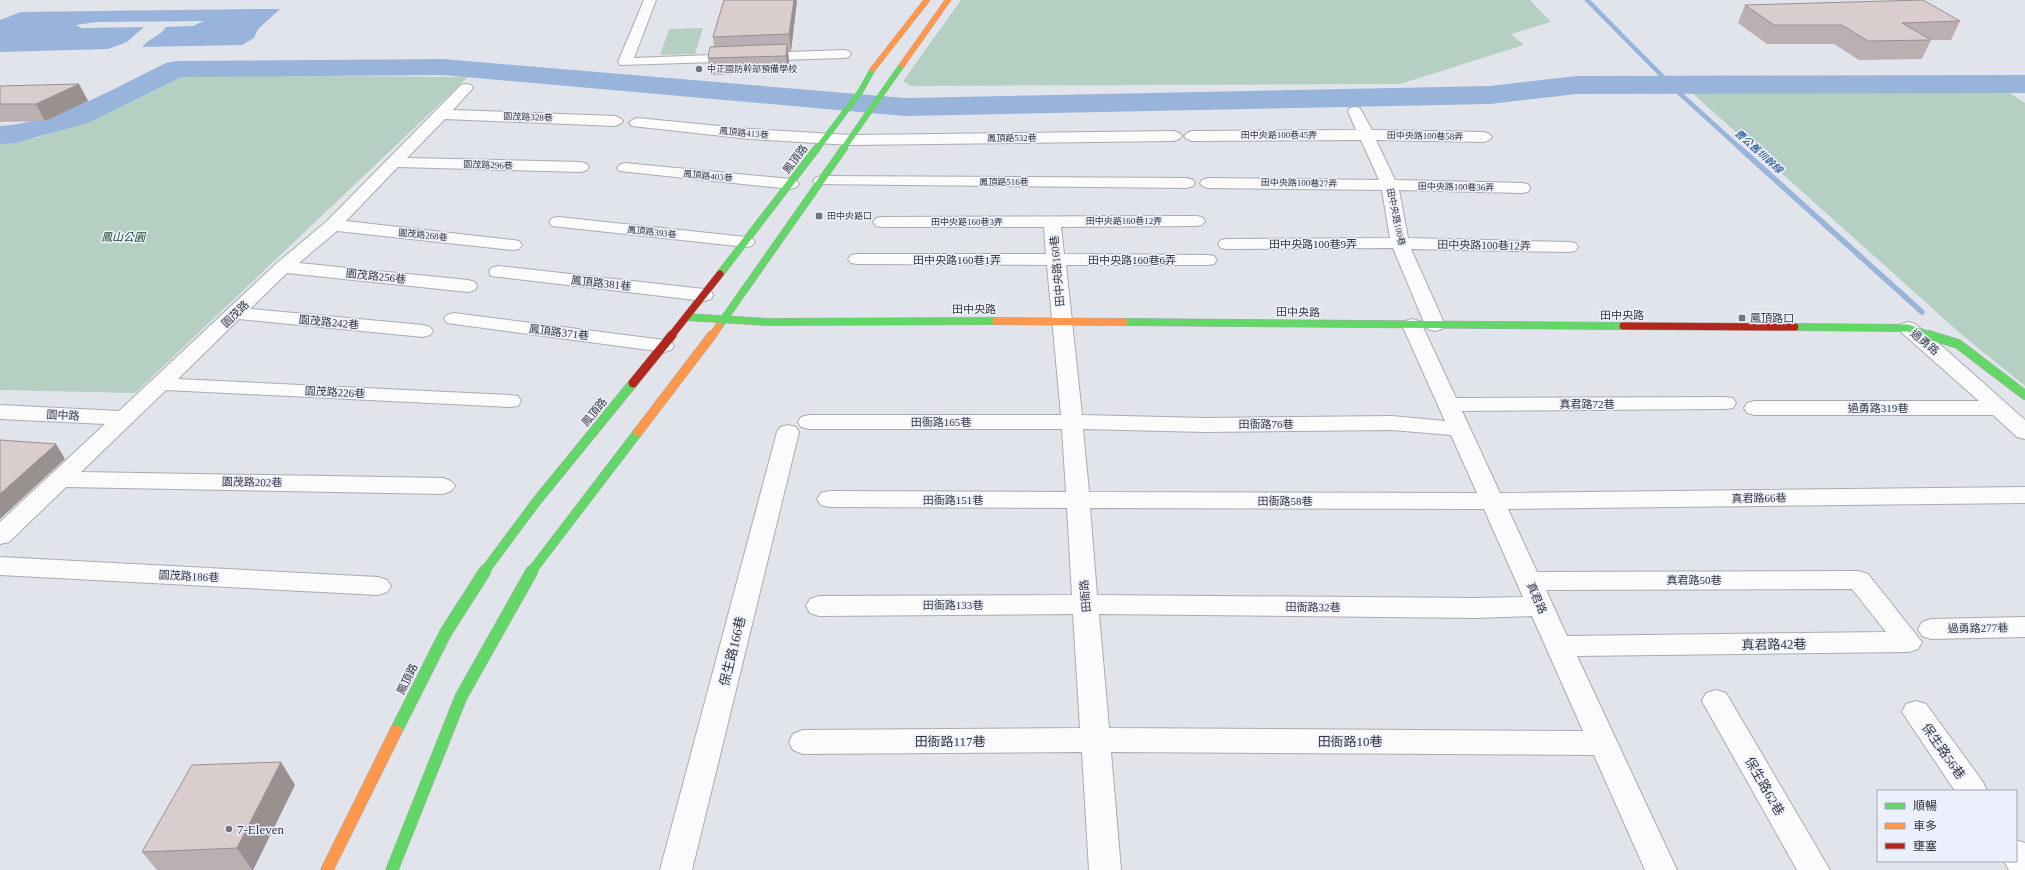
<svg xmlns="http://www.w3.org/2000/svg" width="2025" height="870" font-family="'Times New Roman','Noto Sans TC',serif">
	<style>
		.green { fill: #b5d0c3 }
		.water { fill: #98b4da }
		.lines { fill: none; stroke-linecap: round; stroke-linejoin: round }
		.stream-far1 { stroke: #98b4da; stroke-width: 4.5 }
		.stream { stroke: #98b4da; stroke-width: 5.5 }
		.river { fill: #98b4da; fill-rule: evenodd }
		.street-casing { stroke: #aaabb0; stroke-width: 2 }
		.fast-far3-casing { stroke: #aaabb0; stroke-width: 6 }
		.fast-far2-casing { stroke: #aaabb0; stroke-width: 8 }
		.fast-far1-casing { stroke: #aaabb0; stroke-width: 10 }
		.fast-casing { stroke: #aaabb0; stroke-width: 13 }
		.slow-far3-casing { stroke: #aaabb0; stroke-width: 6 }
		.slow-far2-casing { stroke: #aaabb0; stroke-width: 8 }
		.slow-far1-casing { stroke: #aaabb0; stroke-width: 10 }
		.slow-casing { stroke: #aaabb0; stroke-width: 13 }
		.jam-far1-casing { stroke: #aaabb0; stroke-width: 8 }
		.jam-casing { stroke: #aaabb0; stroke-width: 10 }
		.street { fill: #fbfbfc; fill-rule: evenodd }
		.fast-far3 { stroke: #63d668; stroke-width: 5.5 }
		.fast-far2 { stroke: #63d668; stroke-width: 7 }
		.fast-far1 { stroke: #63d668; stroke-width: 9 }
		.fast { stroke: #63d668; stroke-width: 12 }
		.slow-far3 { stroke: #ff974d; stroke-width: 5.5 }
		.slow-far2 { stroke: #ff974d; stroke-width: 7 }
		.slow-far1 { stroke: #ff974d; stroke-width: 9 }
		.slow { stroke: #ff974d; stroke-width: 12 }
		.jam-far1 { stroke: #b3261e; stroke-width: 7 }
		.jam { stroke: #b3261e; stroke-width: 9 }
		.wall { fill: #bbb0b1 }
		.shaded-wall { fill: #999090 }
		.building { fill: #dacdce; stroke: #999090 }
		.poi-dot { fill: #727479; stroke: #ecf0fc; stroke-width: 1.5 }
		.labels { text-anchor: middle; stroke-width: 3; stroke-linejoin: round; paint-order: stroke }
		.far-poi-label { font-size: 9px; fill: #36383c; stroke: #ecf0fc; text-anchor: start }
		.far-street-label { font-size: 9px; fill: #36383c; stroke: #ecf0fc }
		.far-water-label { font-size: 10px; font-style: italic; fill: #0a417f; stroke: #ecf0fc }
		.street-label { font-size: 11px; fill: #36383c; stroke: #ecf0fc }
		.park-label { font-size: 11px; font-style: italic; fill: #1a4b2f; stroke: #ecf0fc }
		.poi-label { font-size: 11px; fill: #36383c; stroke: #ecf0fc; text-anchor: start }
		.near-street-label { font-size: 13px; fill: #36383c; stroke: #ecf0fc }
		.near-poi-label { font-size: 13px; fill: #36383c; stroke: #ecf0fc; text-anchor: start }
	</style>
	<rect width="100%" height="100%" fill="#e2e4eb"/>
	<!-- green -->
	<g class="green">
		<polygon points="961,0 1530,0 1551,22 1511,34 1524,45 1400,84 910,86 903,81"/>
		<polygon points="703,28 695,54 660,55 669,29"/>
		<polygon points="175,75 468,77 135,393 0,390 0,141 37,138 99,117"/>
		<polygon points="2002,88 2025,103 2025,386 1961,334 1691,92"/>
	</g>
	<!-- water -->
	<path class="water" d="M259,9H280L258,29L254,38L242,45L142,47C149,38 161,36 166,27L193,26L204,21L97,22L76,25L81,28L144,27L127,42L108,49L0,52V20L21,12Z"/>
	<g class="lines">
		<!-- stream-far1 -->
		<polyline class="stream-far1" points="1587,0 1676,90 1741,149"/>
		<!-- stream -->
		<polyline class="stream" points="1740,148 1922,312"/>
		<!-- river -->
		<path class="river" d="M443,59L905,98L1490,86L1577,76L2025,75V93L1577,94L1490,104L905,116L443,75L181,77L88,123L15,143L0,144V126C59,122 114,88 166,63L176,61Z"/>
		<!-- street casing -->
		<g class="street-casing">
			<g id="street">
				<polygon points="644,0 656,0 634,58 844,50 849,51 851,54 849,57 844,58 620,65 618,62"/>
				<polygon points="466,84 471,85 473,88 453,110 615,116 620,118 623,121 620,124 615,126 445,119 407,158 581,162 587,164 589,167 587,170 581,172 398,167 346,221 513,240 519,241 522,245 519,249 513,250 337,231 299,263 468,280 475,282 477,286 475,290 468,292 287,273 250,309 423,325 430,327 433,331 430,335 423,337 239,319 178,379 510,395 518,396 521,401 518,406 510,407 166,390 81,472 443,478 451,481 455,486 451,491 443,494 66,487 9,542 0,544 0,522 105,424 0,419 0,405 119,411 277,263 327,221 461,85"/>
				<polygon points="1355,107 1360,108 1372,130 1484,132 1489,134 1492,137 1489,140 1484,142 1376,140 1395,180 1522,183 1528,184 1530,188 1528,192 1522,193 1399,190 1408,238 1569,242 1575,243 1578,247 1575,251 1569,252 1411,249 1445,325 1442,329 1435,331 1428,329 1425,325 1393,248 1227,249 1221,248 1218,244 1221,240 1227,239 1390,238 1382,190 1208,188 1202,186 1200,183 1202,180 1208,178 1379,180 1361,140 1192,141 1187,139 1184,136 1187,133 1192,131 1356,130 1348,111 1350,108"/>
				<polygon points="637,118 750,129 851,135 1174,131 1179,133 1182,136 1179,139 1174,141 851,145 750,139 632,126 629,123 632,120"/>
				<polygon points="625,163 791,179 797,181 799,184 797,187 791,189 619,171 617,168 619,165"/>
				<polygon points="821,176 1187,178 1193,180 1195,183 1193,186 1187,188 815,184 813,181 815,178"/>
				<path d="M1196,216L1202,217L1205,221L1202,225L1196,226L1061,227L1064,254L1208,255L1214,256L1217,260L1214,264L1208,265H1066L1082,415L1205,418L1392,416L1445,421L1402,325L1405,321L1412,319L1419,321L1422,325L1456,398L1725,397L1733,398L1736,403L1733,408L1725,409L1462,411L1500,493L2025,487V503L1508,509L1537,572L1859,571L1868,574L1922,642L1918,649L1909,652L1577,656L1677,870H1645L1594,755L1111,752L1121,870H1089L1082,752L803,754L793,750L789,742L793,734L803,730L1080,728L1073,614L819,616L810,613L806,606L810,599L819,596L1072,595L1067,508L829,507L821,505L817,499L821,493L829,491L1066,492L1062,429H809L801,427L798,422L801,417L809,415H1061L1047,265L857,264L851,263L848,259L851,255L857,254H1046L1044,227H882L876,226L873,222L876,218L882,217ZM1083,429L1205,432L1392,430L1451,435L1477,493L1089,492ZM1090,508L1484,509L1523,597L1475,598L1097,595ZM1852,589L1886,632L1567,636L1546,590ZM1099,614L1475,618L1532,616L1583,731L1109,728Z"/>
				<polygon points="558,217 746,237 752,238 755,242 752,246 746,247 552,226 549,222 552,218"/>
				<polygon points="498,266 704,289 711,291 713,295 711,299 704,301 491,276 489,272 491,268"/>
				<polygon points="454,313 664,340 671,342 674,346 671,350 664,352 447,323 444,319 447,315"/>
				<polygon points="1908,322 1915,324 1943,347 2025,420 2025,439 2017,437 1993,415 1755,415 1747,413 1744,408 1747,403 1755,401 1979,401 1901,332 1898,328 1901,324"/>
				<polygon points="788,425 796,427 799,432 692,870 660,870 777,432 780,427"/>
				<polygon points="0,557 378,577 387,580 391,586 387,592 378,595 0,575"/>
				<polygon points="2025,617 2025,637 1931,639 1922,636 1918,629 1922,622 1931,619"/>
				<polygon points="1716,690 1726,693 1830,870 1797,870 1702,701 1706,693"/>
				<polygon points="1916,701 1926,704 1983,782 1987,791 1955,791 1902,712 1906,704"/>
				<polygon points="2016,840 2025,843 2025,870 2009,870 2004,861 2016,861"/>
			</g>
		</g>
		<!-- fast-far3 casing -->
		<g class="fast-far3-casing">
			<g id="fast-far3">
				<polyline points="817,149 860,92 873,69"/>
				<polyline points="843,149 902,65"/>
			</g>
		</g>
		<!-- fast-far2 casing -->
		<g class="fast-far2-casing">
			<g id="fast-far2">
				<polyline points="720,274 817,148"/>
				<polyline points="687,317 767,322 996,321"/>
				<polyline points="1124,322 1623,326"/>
				<polyline points="719,326 844,148"/>
				<polyline points="1795,327 1908,328 1932,336"/>
			</g>
		</g>
		<!-- fast-far1 casing -->
		<g class="fast-far1-casing">
			<g id="fast-far1">
				<polyline points="1929,335 1958,344 2025,395"/>
				<polyline points="484,572 536,502 633,383"/>
				<polyline points="531,572 638,432"/>
			</g>
		</g>
		<!-- fast casing -->
		<g class="fast-casing">
			<g id="fast">
				<polyline points="396,731 446,632 485,571"/>
				<polyline points="392,870 461,697 532,571"/>
			</g>
		</g>
		<!-- slow-far3 casing -->
		<g class="slow-far3-casing">
			<g id="slow-far3">
				<polyline points="902,65 948,0"/>
				<polyline points="873,69 927,0"/>
			</g>
		</g>
		<!-- slow-far2 casing -->
		<g class="slow-far2-casing">
			<g id="slow-far2">
				<polyline points="996,321 1124,322"/>
				<polyline points="712,336 719,326"/>
			</g>
		</g>
		<!-- slow-far1 casing -->
		<g class="slow-far1-casing">
			<polyline id="slow-far1" points="638,432 712,335"/>
		</g>
		<!-- slow casing -->
		<g class="slow-casing">
			<polyline id="slow" points="327,870 396,731"/>
		</g>
		<!-- jam-far1 casing -->
		<g class="jam-far1-casing">
			<g id="jam-far1">
				<polyline points="1623,326 1795,327"/>
				<polyline points="671,336 720,274"/>
			</g>
		</g>
		<!-- jam casing -->
		<g class="jam-casing">
			<polyline id="jam" points="633,383 672,335"/>
		</g>
		<!-- street -->
		<use href="#street" class="street"/>
		<!-- fast-far3 -->
		<use href="#fast-far3" class="fast-far3"/>
		<!-- fast-far2 -->
		<use href="#fast-far2" class="fast-far2"/>
		<!-- fast-far1 -->
		<use href="#fast-far1" class="fast-far1"/>
		<!-- fast -->
		<use href="#fast" class="fast"/>
		<!-- slow-far3 -->
		<use href="#slow-far3" class="slow-far3"/>
		<!-- slow-far2 -->
		<use href="#slow-far2" class="slow-far2"/>
		<!-- slow-far1 -->
		<use href="#slow-far1" class="slow-far1"/>
		<!-- slow -->
		<use href="#slow" class="slow"/>
		<!-- jam-far1 -->
		<use href="#jam-far1" class="jam-far1"/>
		<!-- jam -->
		<use href="#jam" class="jam"/>
	</g>
	<!-- wall -->
	<g class="wall">
		<polygon points="726,0 797,0 791,51 788,51 789,61 788,73 710,75 708,58 714,47 713,37"/>
		<polygon points="1745,5 1960,21 1951,40 1931,40 1922,59 1859,60 1834,44 1767,44 1738,23"/>
		<polygon points="79,84 88,101 45,121 0,122 0,86"/>
		<polygon points="295,785 253,870 157,870 142,852"/>
	</g>
	<!-- shaded-wall -->
	<g class="shaded-wall">
		<polygon points="794,0 797,0 791,51 789,34"/>
		<polygon points="787,44 789,61 788,73 786,56"/>
		<polygon points="79,84 88,101 45,121 36,104"/>
		<polygon points="56,444 65,459 0,519 0,494"/>
		<polygon points="281,762 295,785 253,870 252,870 237,848"/>
	</g>
	<!-- building -->
	<g class="building">
		<polygon points="724,0 794,0 789,34 713,37"/>
		<polygon points="1923,0 1960,21 1902,23 1931,40 1868,41 1842,25 1774,25 1745,5"/>
		<polygon points="787,44 786,56 708,58 710,47"/>
		<polygon points="79,84 36,104 0,104 0,86"/>
		<polygon points="0,440 56,444 0,494"/>
		<polygon points="281,762 237,848 142,852 192,765"/>
	</g>
	<!-- markers -->
	<g class="poi-dot">
		<circle cx="699" cy="69" r="4"/>
		<rect x="815" y="212" width="8" height="8" rx="2"/>
		<rect x="1738" y="314" width="8" height="8" rx="2"/>
		<circle cx="229" cy="829" r="4"/>
	</g>
	<g class="labels">
		<!-- far-poi labels -->
		<g class="far-poi-label">
			<text x="707" y="72">中正國防幹部預備學校</text>
			<text x="827" y="219">田中央路口</text>
		</g>
		<!-- far-street labels -->
		<g class="far-street-label">
			<text transform="translate(528 117) rotate(2)" y="3">園茂路328巷</text>
			<text transform="translate(744 133) rotate(5)" y="3">鳳頂路413巷</text>
			<text x="1279" y="138">田中央路100巷45弄</text>
			<text transform="translate(1425 136) rotate(1)" y="3">田中央路100巷58弄</text>
			<text x="1012" y="141">鳳頂路532巷</text>
			<text transform="translate(488 165) rotate(2)" y="3">園茂路296巷</text>
			<text transform="translate(708 176) rotate(5)" y="3">鳳頂路403巷</text>
			<text x="1004" y="185">鳳頂路516巷</text>
			<text transform="translate(1299 183) rotate(1)" y="3">田中央路100巷27弄</text>
			<text transform="translate(1456 187) rotate(1)" y="3">田中央路100巷36弄</text>
			<text transform="translate(1396 217) rotate(78)" y="3">田中央路100巷</text>
			<text x="1124" y="224">田中央路160巷12弄</text>
			<text x="967" y="225">田中央路160巷3弄</text>
			<text transform="translate(652 232) rotate(6)" y="3">鳳頂路393巷</text>
			<text transform="translate(423 235) rotate(6)" y="3">園茂路268巷</text>
		</g>
		<!-- far-water labels -->
		<g class="far-water-label">
			<text transform="translate(1759 151) rotate(42)" y="4">曹公舊圳幹線</text>
		</g>
		<!-- street labels -->
		<g class="street-label">
			<text transform="translate(795 159) rotate(-53)" y="4">鳳頂路</text>
			<text x="1313" y="248">田中央路100巷9弄</text>
			<text transform="translate(1484 245) rotate(1)" y="4">田中央路100巷12弄</text>
			<text x="957" y="264">田中央路160巷1弄</text>
			<text x="1132" y="264">田中央路160巷6弄</text>
			<text transform="translate(1057 271) rotate(-95)" y="4">田中央路160巷</text>
			<text transform="translate(376 276) rotate(6)" y="4">園茂路256巷</text>
			<text transform="translate(601 283) rotate(6)" y="4">鳳頂路381巷</text>
			<text x="974" y="313">田中央路</text>
			<text transform="translate(1298 312) rotate(1)" y="4">田中央路</text>
			<text transform="translate(235 314) rotate(-44)" y="4">園茂路</text>
			<text x="1622" y="319">田中央路</text>
			<text transform="translate(329 322) rotate(5)" y="4">園茂路242巷</text>
			<text transform="translate(559 332) rotate(7)" y="4">鳳頂路371巷</text>
			<text transform="translate(1925 342) rotate(40)" y="4">過勇路</text>
			<text transform="translate(335 392) rotate(3)" y="4">園茂路226巷</text>
			<text x="1587" y="408">真君路72巷</text>
			<text x="1878" y="412">過勇路319巷</text>
			<text transform="translate(594 412) rotate(-51)" y="4">鳳頂路</text>
			<text transform="translate(63 415) rotate(3)" y="4">園中路</text>
			<text x="941" y="426">田衙路165巷</text>
			<text x="1266" y="428">田衙路76巷</text>
			<text transform="translate(252 482) rotate(1)" y="4">園茂路202巷</text>
			<text transform="translate(1759 498) rotate(-1)" y="4">真君路66巷</text>
			<text x="953" y="504">田衙路151巷</text>
			<text x="1285" y="505">田衙路58巷</text>
			<text transform="translate(189 576) rotate(3)" y="4">園茂路186巷</text>
			<text x="1694" y="584">真君路50巷</text>
			<text transform="translate(1085 596) rotate(-95)" y="4">田衙路</text>
			<text transform="translate(1537 598) rotate(66)" y="4">真君路</text>
			<text x="953" y="609">田衙路133巷</text>
			<text transform="translate(1313 607) rotate(1)" y="4">田衙路32巷</text>
			<text transform="translate(1978 628) rotate(-1)" y="4">過勇路277巷</text>
			<text transform="translate(407 679) rotate(-64)" y="4">鳳頂路</text>
		</g>
		<!-- park labels -->
		<g class="park-label">
			<text x="123" y="241">鳳山公園</text>
		</g>
		<!-- poi labels -->
		<g class="poi-label">
			<text x="1750" y="322">鳳頂路口</text>
		</g>
		<!-- near-street labels -->
		<g class="near-street-label">
			<text transform="translate(1774 644) rotate(-1)" y="5">真君路42巷</text>
			<text transform="translate(732 651) rotate(-76)" y="5">保生路166巷</text>
			<text x="950" y="746">田衙路117巷</text>
			<text x="1350" y="746">田衙路10巷</text>
			<text transform="translate(1944 751) rotate(55)" y="5">保生路56巷</text>
			<text transform="translate(1765 786) rotate(60)" y="5">保生路62巷</text>
		</g>
		<!-- near-poi labels -->
		<g class="near-poi-label">
			<text x="237" y="834">7-Eleven</text>
		</g>
	</g>
	<!-- legend -->
	<rect x="1877" y="790" width="140" height="72" fill="#ecf0fc" stroke="#a3a6af"/>
	<rect x="1885" y="803" width="20" height="6" fill="#63d668" stroke="#a3a6af"/>
	<text x="1913" y="810" font-size="12" fill="#36383c">順暢</text>
	<rect x="1885" y="823" width="20" height="6" fill="#ff974d" stroke="#a3a6af"/>
	<text x="1913" y="830" font-size="12" fill="#36383c">車多</text>
	<rect x="1885" y="843" width="20" height="6" fill="#b3261e" stroke="#a3a6af"/>
	<text x="1913" y="850" font-size="12" fill="#36383c">壅塞</text>
</svg>
